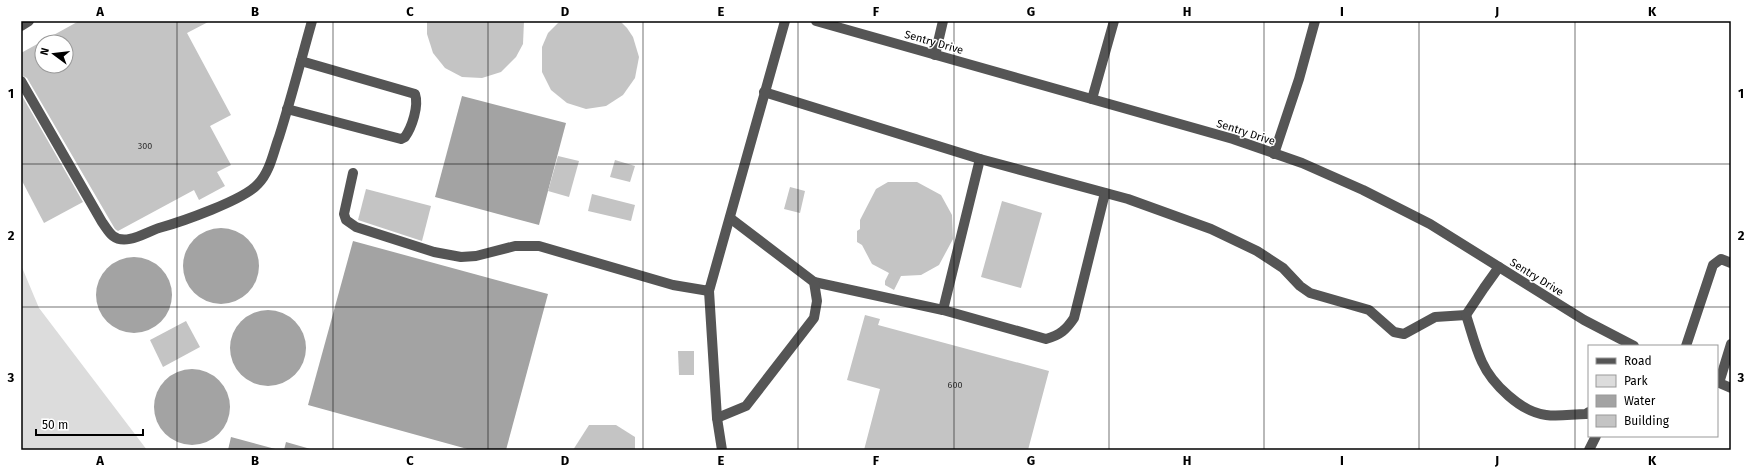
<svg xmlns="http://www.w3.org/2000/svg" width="1752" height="471" font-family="'Fira Sans',sans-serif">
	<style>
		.green { fill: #dcdcdc }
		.water { fill: #a3a3a3 }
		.building { fill: #c4c4c4; fill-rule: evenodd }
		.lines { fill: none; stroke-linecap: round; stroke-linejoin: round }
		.minor { stroke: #555; stroke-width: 10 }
		.grid { fill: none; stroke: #000; stroke-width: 1; stroke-opacity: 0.55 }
		.labels { text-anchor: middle; stroke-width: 3; stroke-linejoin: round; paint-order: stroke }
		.number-label { font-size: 9px; fill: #313131 }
		.street-label { font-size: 11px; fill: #000; stroke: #fff }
		.neatline { fill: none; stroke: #000; stroke-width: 1.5 }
		.grid-label { font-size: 13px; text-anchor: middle; font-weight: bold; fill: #000 }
	</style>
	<rect width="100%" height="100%" fill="#fff"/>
	<!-- green -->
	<polygon class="green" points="21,265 39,308 147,450 21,450"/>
	<!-- water -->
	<g class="water">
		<polygon points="462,96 566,123 539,225 435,197"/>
		<circle cx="221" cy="266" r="38"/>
		<polygon points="353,241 548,294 506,450 471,450 308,405"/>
		<circle cx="134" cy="295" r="38"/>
		<circle cx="268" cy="348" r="38"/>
		<circle cx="192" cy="407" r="38"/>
		<polygon points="231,437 279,450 228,450"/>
		<polygon points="286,442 314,450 284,450"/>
	</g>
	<!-- building -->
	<g class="building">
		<path d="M79,21H210L187,33L231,115L210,126L231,165L217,172L225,186L199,200L194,190L118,231L115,229L27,78L21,75V53ZM42,42H66V66H42Z"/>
		<polygon points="427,21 524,21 523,44 516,57 501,72 482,78 462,77 445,68 433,53 427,34"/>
		<polygon points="560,21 620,21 627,28 633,37 639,57 635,78 623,95 606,106 586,109 567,103 551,90 542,72 542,47 548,33"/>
		<polygon points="21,94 83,202 44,223 21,179"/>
		<polygon points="558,156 579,161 569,197 548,191"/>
		<polygon points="615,160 635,166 630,182 610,177"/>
		<polygon points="888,182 917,182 941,195 952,215 953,239 939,265 921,275 901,276 894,290 885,285 885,281 889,273 872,264 862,245 857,242 857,231 860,229 860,220 876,189"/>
		<polygon points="790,187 805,191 800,213 784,209"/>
		<polygon points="366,189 431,206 422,241 358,220"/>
		<polygon points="592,194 635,205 631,221 588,211"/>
		<polygon points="1002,201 1042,213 1021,288 981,277"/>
		<polygon points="865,315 880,319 878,325 1049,371 1028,450 864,450 880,389 847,380"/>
		<polygon points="186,321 200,347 163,367 150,340"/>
		<polygon points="678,351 694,351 694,375 679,375"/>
		<polygon points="589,425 616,425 635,437 635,450 573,450"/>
	</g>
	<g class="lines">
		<!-- minor -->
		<g class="minor">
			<polyline points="816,21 1233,139 1302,163 1363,190 1430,224 1584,320 1634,346"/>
			<polyline points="21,26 29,21"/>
			<polyline points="935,55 943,21"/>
			<path d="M21,81L102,222C105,226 109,233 113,236C126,246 146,232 159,228C181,222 244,200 258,184C270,172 273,153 279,137C291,99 301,60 312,21"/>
			<polyline points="764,92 980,159 1128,199 1211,229 1257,251 1283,268 1300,286 1310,293 1369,310 1394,332 1404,334 1435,317 1466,315"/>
			<polyline points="1092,99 1114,21"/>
			<path d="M287,109L401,139L405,137C412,127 419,106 415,94L301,61"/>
			<polyline points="1274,154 1299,79 1315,21"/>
			<polyline points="353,173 344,214 346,220 356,227 434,252 461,257 476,256 515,246 539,246 673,285 709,291 785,21"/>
			<path d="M814,282L943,310L1046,339C1060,335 1066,330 1074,318L1105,193"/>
			<polyline points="709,291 717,418 722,450"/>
			<polyline points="943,310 980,159"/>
			<path d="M1466,315C1471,330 1475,347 1482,362C1492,384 1521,412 1546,415C1559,417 1573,414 1586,414L1589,412"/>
			<polyline points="1466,315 1484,288 1499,267"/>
			<polyline points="1686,346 1713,265 1721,259 1731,263"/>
			<polyline points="1717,382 1731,388"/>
			<polyline points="1719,383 1731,344"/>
			<polyline points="717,418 746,406 814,318 817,301 814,282 730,218"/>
			<polyline points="1589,450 1596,436"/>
		</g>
	</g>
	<!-- grid -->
	<path class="grid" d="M177,21V450M333,21V450M488,21V450M643,21V450M798,21V450M954,21V450M1109,21V450M1264,21V450M1419,21V450M1575,21V450M21,164H1731M21,307H1731"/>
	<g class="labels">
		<!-- number labels -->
		<g class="number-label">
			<text x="145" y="149">300</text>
			<text x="955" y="388">600</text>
		</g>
		<!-- street labels -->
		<g class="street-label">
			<text transform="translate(934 42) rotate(16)" y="4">Sentry Drive</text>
			<text transform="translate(1246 132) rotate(18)" y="4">Sentry Drive</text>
			<text transform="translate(1537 277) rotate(32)" y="4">Sentry Drive</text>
		</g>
	</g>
	<!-- border -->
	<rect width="1752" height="471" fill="none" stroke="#ffffff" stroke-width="44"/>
	<!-- legend -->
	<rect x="1588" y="345" width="130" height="92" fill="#ffffff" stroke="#999999"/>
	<rect x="1596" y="358" width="20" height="6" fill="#555555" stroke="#999999"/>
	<text x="1624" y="365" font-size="12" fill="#000000">Road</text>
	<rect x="1596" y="375" width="20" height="12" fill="#dcdcdc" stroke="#999999"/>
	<text x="1624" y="385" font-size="12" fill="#000000">Park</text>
	<rect x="1596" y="395" width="20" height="12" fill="#a3a3a3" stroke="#999999"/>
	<text x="1624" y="405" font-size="12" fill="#000000">Water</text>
	<rect x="1596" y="415" width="20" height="12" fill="#c4c4c4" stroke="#999999"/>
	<text x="1624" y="425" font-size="12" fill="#000000">Building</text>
	<!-- north arrow -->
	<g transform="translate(54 54) rotate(285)"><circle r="19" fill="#ffffff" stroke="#999999"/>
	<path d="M0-3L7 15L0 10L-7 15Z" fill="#000000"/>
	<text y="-6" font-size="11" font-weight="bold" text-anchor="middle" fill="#000000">N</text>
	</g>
	<!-- scale -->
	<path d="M36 429v6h107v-6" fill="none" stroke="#000000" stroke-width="2"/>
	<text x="42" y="429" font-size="12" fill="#000000" stroke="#ffffff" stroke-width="3" paint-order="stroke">50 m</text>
	<rect x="22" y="22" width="1708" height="427" class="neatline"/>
	<g class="grid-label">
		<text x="100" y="16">A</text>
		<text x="255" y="16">B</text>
		<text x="410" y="16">C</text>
		<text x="565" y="16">D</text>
		<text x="721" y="16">E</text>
		<text x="876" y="16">F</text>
		<text x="1031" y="16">G</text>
		<text x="1187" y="16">H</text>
		<text x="1342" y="16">I</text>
		<text x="1497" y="16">J</text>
		<text x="1652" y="16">K</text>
		<text x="11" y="98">1</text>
		<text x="1741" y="98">1</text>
		<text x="11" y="240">2</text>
		<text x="1741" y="240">2</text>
		<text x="11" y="382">3</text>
		<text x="1741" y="382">3</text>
		<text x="100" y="465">A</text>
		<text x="255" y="465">B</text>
		<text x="410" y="465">C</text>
		<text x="565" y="465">D</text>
		<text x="721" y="465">E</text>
		<text x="876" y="465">F</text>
		<text x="1031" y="465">G</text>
		<text x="1187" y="465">H</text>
		<text x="1342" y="465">I</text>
		<text x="1497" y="465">J</text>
		<text x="1652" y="465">K</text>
	</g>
</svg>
